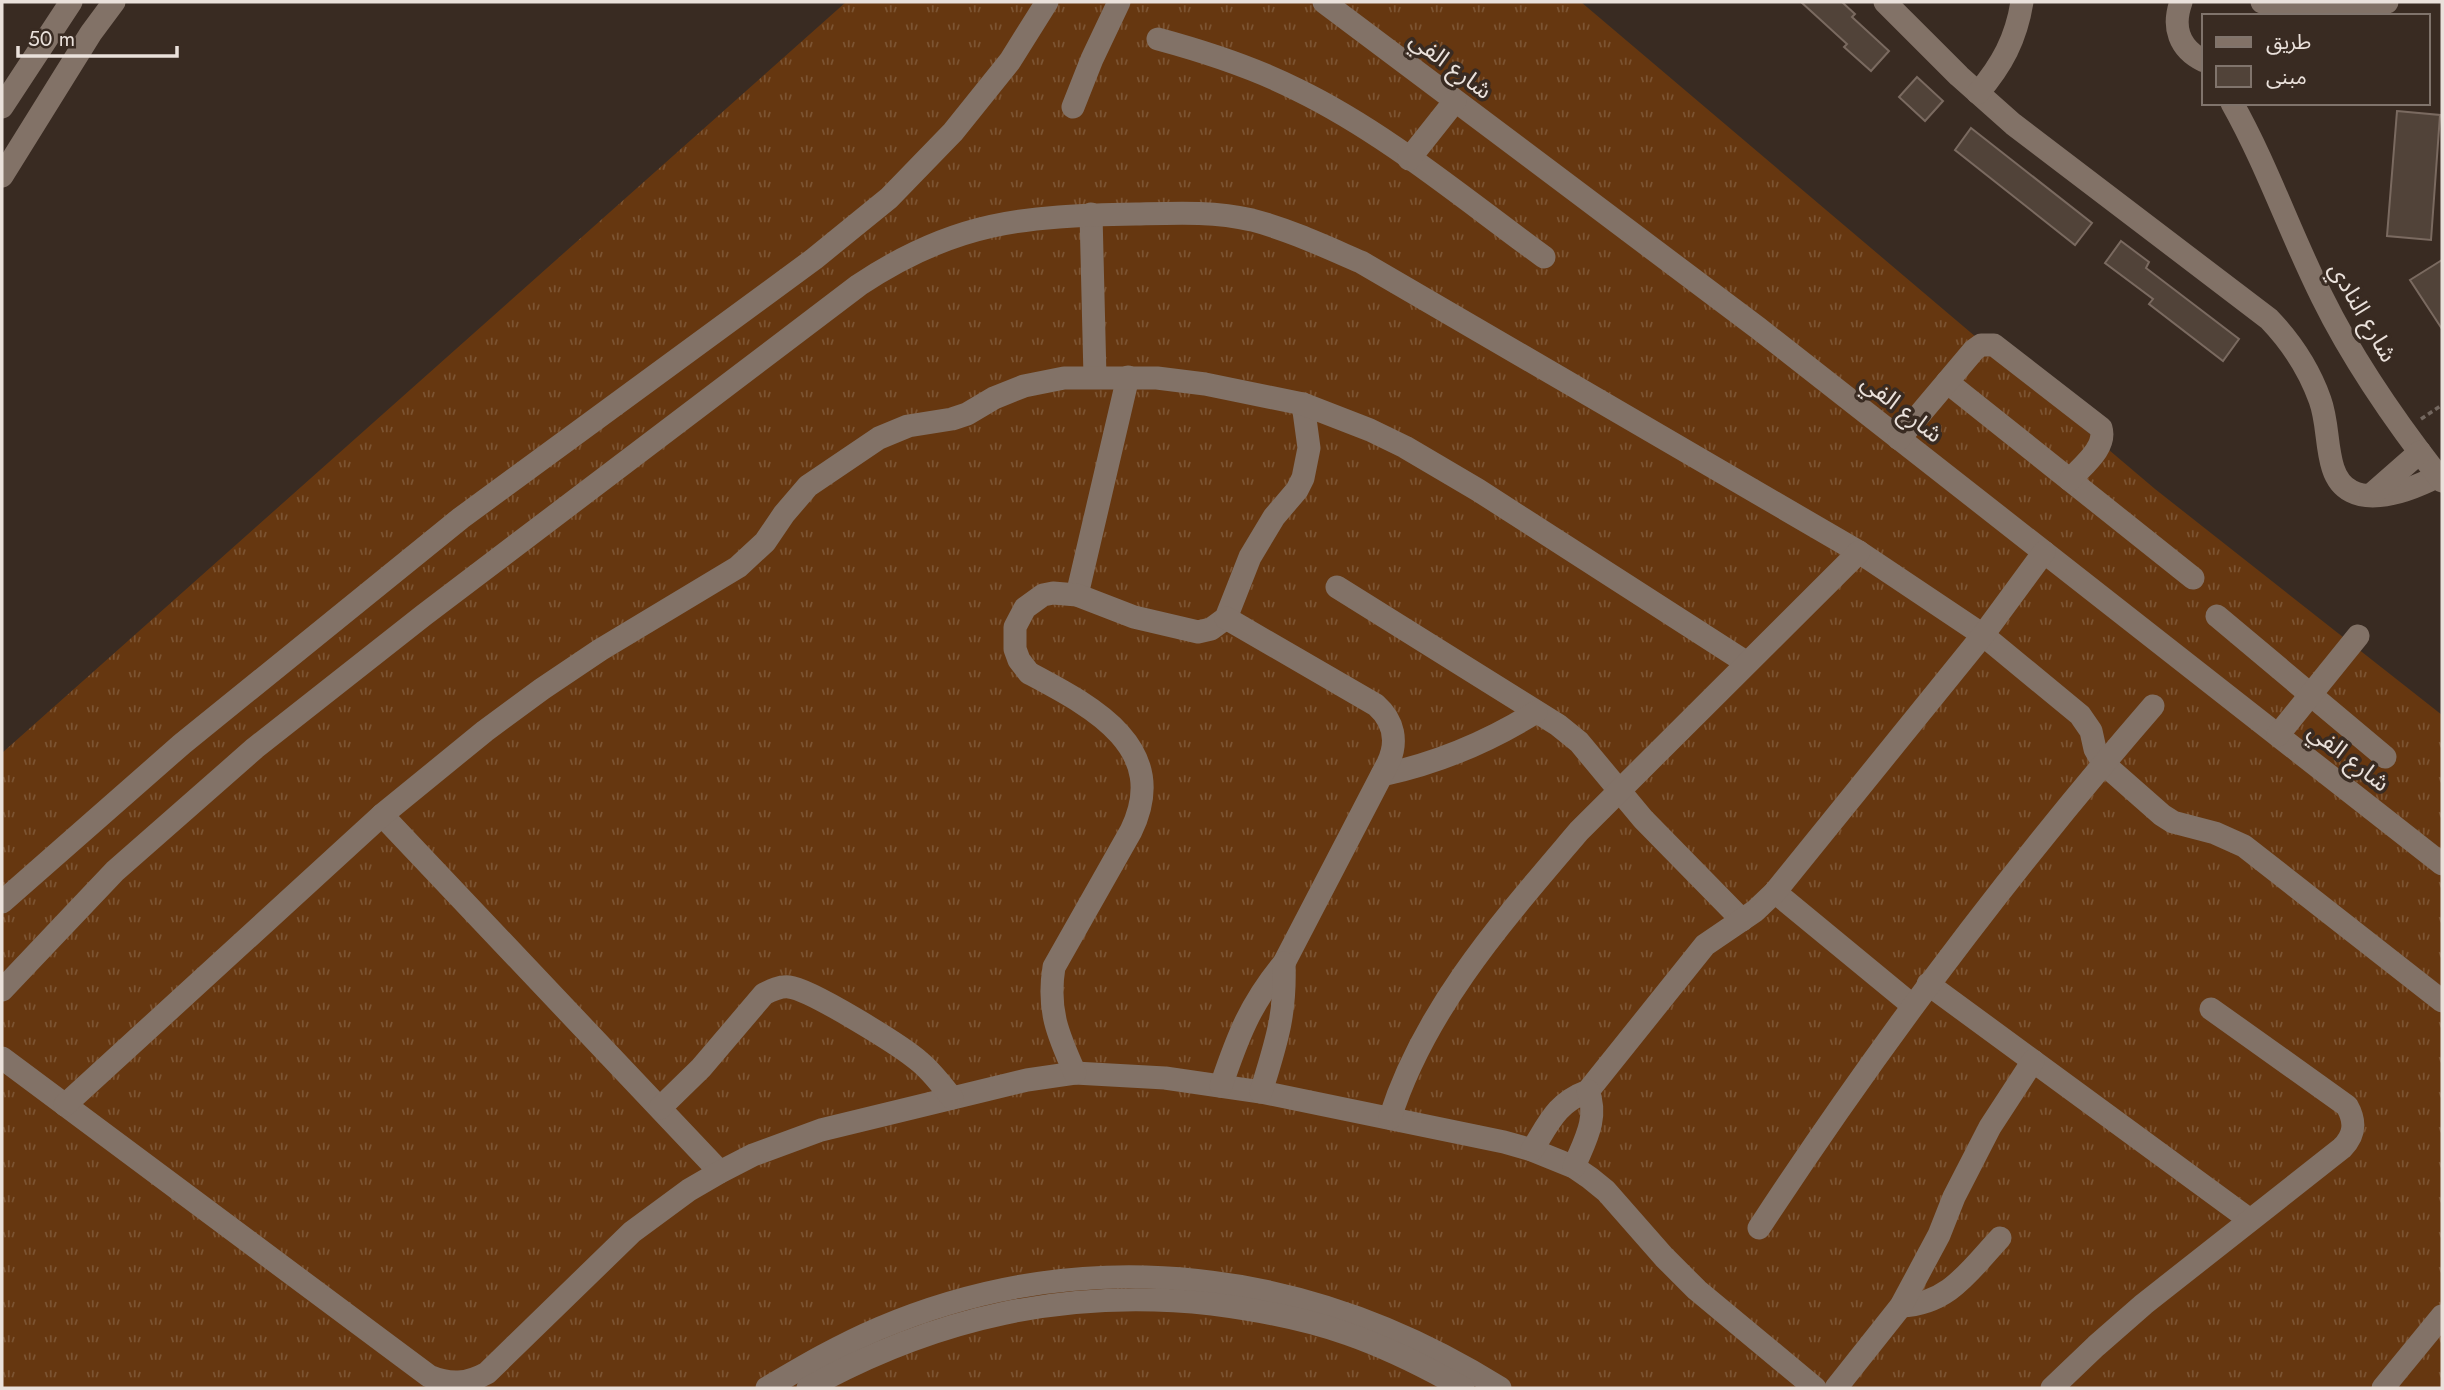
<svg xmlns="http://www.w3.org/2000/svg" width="2444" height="1390" font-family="Jost,'Noto Sans Arabic',sans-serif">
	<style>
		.grass { fill: url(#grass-tufts) }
		.building { fill: #514339; stroke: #7a6a60; stroke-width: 2 }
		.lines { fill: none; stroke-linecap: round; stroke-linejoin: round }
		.path { stroke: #73675f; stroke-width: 3.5; stroke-dasharray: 5 3.5; stroke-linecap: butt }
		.minor { stroke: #827267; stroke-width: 23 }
		.labels { text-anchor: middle; stroke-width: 7; stroke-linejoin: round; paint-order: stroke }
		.street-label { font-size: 24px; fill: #eae1db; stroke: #392b22 }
	</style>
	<defs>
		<pattern id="grass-tufts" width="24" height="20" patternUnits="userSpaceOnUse" patternTransform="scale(1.75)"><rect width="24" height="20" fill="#663710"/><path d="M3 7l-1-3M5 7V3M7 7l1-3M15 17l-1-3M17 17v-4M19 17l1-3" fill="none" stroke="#7c5432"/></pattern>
	</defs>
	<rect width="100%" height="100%" fill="#392b22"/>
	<!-- grass -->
	<polygon class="grass" points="846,2 1581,2 2155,489 2442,715 2442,1388 2,1388 2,753"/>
	<!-- building -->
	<g class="building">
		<polygon points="1801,2 1842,2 1855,14 1852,17 1889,51 1871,71 1844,47 1847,44"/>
		<polygon points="1917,77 1943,101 1925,121 1899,97"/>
		<polygon points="2397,111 2440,115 2431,240 2387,236"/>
		<polygon points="1971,128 2092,223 2075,245 1955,150"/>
		<polygon points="2121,241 2149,262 2146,268 2239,339 2223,361 2149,304 2153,299 2105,263"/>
		<polygon points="2442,260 2442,329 2410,280"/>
	</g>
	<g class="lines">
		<!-- path -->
		<polyline class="path" points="2421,419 2442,405"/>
		<!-- minor -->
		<g class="minor">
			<polyline points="1324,2 1758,328 2442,864"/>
			<path d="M1885,2L1959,76L2013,124L2269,319C2292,343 2309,369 2320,400C2328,422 2326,446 2333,468C2348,515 2407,492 2438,476"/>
			<path d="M2181,2C2172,27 2179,49 2204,61"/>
			<path d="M2262,2C2305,11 2344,7 2387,2"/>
			<path d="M1158,39C1206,52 1253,67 1298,90C1386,133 1464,199 1544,257"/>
			<path d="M1978,93C2002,65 2016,39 2022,2"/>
			<path d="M2232,103C2267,165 2290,233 2322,297C2354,362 2398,425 2442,481"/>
			<polyline points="2,107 71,2"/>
			<polyline points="1073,107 1092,59 1119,2"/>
			<polyline points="1409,159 1455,101"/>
			<polyline points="2,176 91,33 114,2"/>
			<polyline points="1091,214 1095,377"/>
			<polyline points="1947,382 2193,578"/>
			<path d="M1899,439L1974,350L1981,345H1994L2101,428C2107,448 2082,466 2070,480"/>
			<polyline points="2371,495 2420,452"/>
			<polyline points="1337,587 1558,725 1579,742 1643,819 1742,920"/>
			<polyline points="1077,595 1128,377"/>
			<polyline points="2217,616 2385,757"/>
			<polyline points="2278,735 2358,636"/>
			<path d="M1382,775C1438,763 1488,742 1536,712"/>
			<polyline points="382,815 720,1172"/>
			<polyline points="1775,892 1912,1005"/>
			<polyline points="2,902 182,744 461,518 814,259 889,198 953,132 1010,61 1047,2"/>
			<polyline points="1928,984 2250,1220"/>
			<path d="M2,990L115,871L255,748L424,615L859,285C955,221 1024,216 1136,214C1175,213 1214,211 1252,220C1290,230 1326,247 1361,262L1859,552L1983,635L2080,715L2091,731L2095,749L2103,763L2162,815L2173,822L2215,833L2244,846L2442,1001"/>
			<path d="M2,1058L429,1376C450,1385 467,1384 487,1373L632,1232L689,1190L720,1172L753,1155L821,1130L1027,1080L1075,1073L1165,1078L1261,1092L1504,1142L1532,1150L1574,1167L1590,1178L1606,1191L1664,1257L1697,1290L1815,1388"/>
			<path d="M1075,1073C1058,1035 1047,1010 1054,967L1131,831C1172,747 1091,706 1029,673L1019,660L1015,649V627L1025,608L1043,595L1053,593L1077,595L1134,617L1198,632L1211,629L1226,618L1250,557L1274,517L1297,490L1303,478L1309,448L1303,404"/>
			<path d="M1221,1086C1238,1036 1250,1004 1284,963L1388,763C1398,742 1394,721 1376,705L1226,618"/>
			<path d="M1261,1092C1276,1043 1286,1015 1284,963"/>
			<polyline points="65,1105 382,815 485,731 542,689 600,650 738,567 765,542 784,514 808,486 879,438 908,426 952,419 967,414 994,398 1024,386 1064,378 1157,378 1205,384 1303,404 1370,430 1405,447 1478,490 1747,663"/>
			<path d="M660,1108L701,1068L764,994C772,990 780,986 789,987C810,989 902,1046 920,1062C932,1072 942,1085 952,1098"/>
			<path d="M1390,1118C1425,1007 1506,917 1579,831L1859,552"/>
			<path d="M1532,1150C1549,1123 1556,1103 1588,1091L1705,945L1755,911L1775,892L1983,635L2044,552"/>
			<path d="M1574,1167C1584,1142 1599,1119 1588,1091"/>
			<path d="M1759,1228C1879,1045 2010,871 2153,706"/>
			<path d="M1901,1306C1949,1304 1969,1271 2000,1238"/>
			<path d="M767,1388C804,1366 840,1345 880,1328C1089,1240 1310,1269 1500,1388"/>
			<path d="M808,1388C936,1317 1067,1288 1212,1304C1258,1310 1304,1318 1348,1334C1388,1348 1426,1367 1463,1388"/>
			<polyline points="1836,1388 1901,1306 1939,1235 1954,1197 1990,1127 2033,1061"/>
			<path d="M2052,1388L2096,1346L2144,1304L2342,1148C2355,1135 2356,1122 2347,1106L2211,1009"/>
			<polyline points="2383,1388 2442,1316"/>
		</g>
	</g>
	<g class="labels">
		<!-- street labels -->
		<g class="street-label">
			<text transform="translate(1451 65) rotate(37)" y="8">شارع الفي</text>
			<text transform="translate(2363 312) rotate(60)" y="8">شارع النادي</text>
			<text transform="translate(1902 408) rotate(38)" y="8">شارع الفي</text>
			<text transform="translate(2349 757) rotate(38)" y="8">شارع الفي</text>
		</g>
	</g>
	<!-- border -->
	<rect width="2444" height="1390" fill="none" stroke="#eae1db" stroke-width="7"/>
	<!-- legend -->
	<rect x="2202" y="14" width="228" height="91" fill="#392b22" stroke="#80746c" stroke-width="2"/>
	<rect x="2216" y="37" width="35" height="10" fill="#827267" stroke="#80746c" stroke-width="2"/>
	<text x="2266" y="49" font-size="21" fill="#eae1db">طريق</text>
	<rect x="2216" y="66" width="35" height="21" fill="#514339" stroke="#80746c" stroke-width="2"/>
	<text x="2266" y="84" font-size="21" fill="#eae1db">مبنى</text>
	<!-- scale -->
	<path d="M18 46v10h159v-10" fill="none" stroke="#eae1db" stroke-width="3.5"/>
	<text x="28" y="46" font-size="21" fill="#eae1db" stroke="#392b22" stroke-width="5" paint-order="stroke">50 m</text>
</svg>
